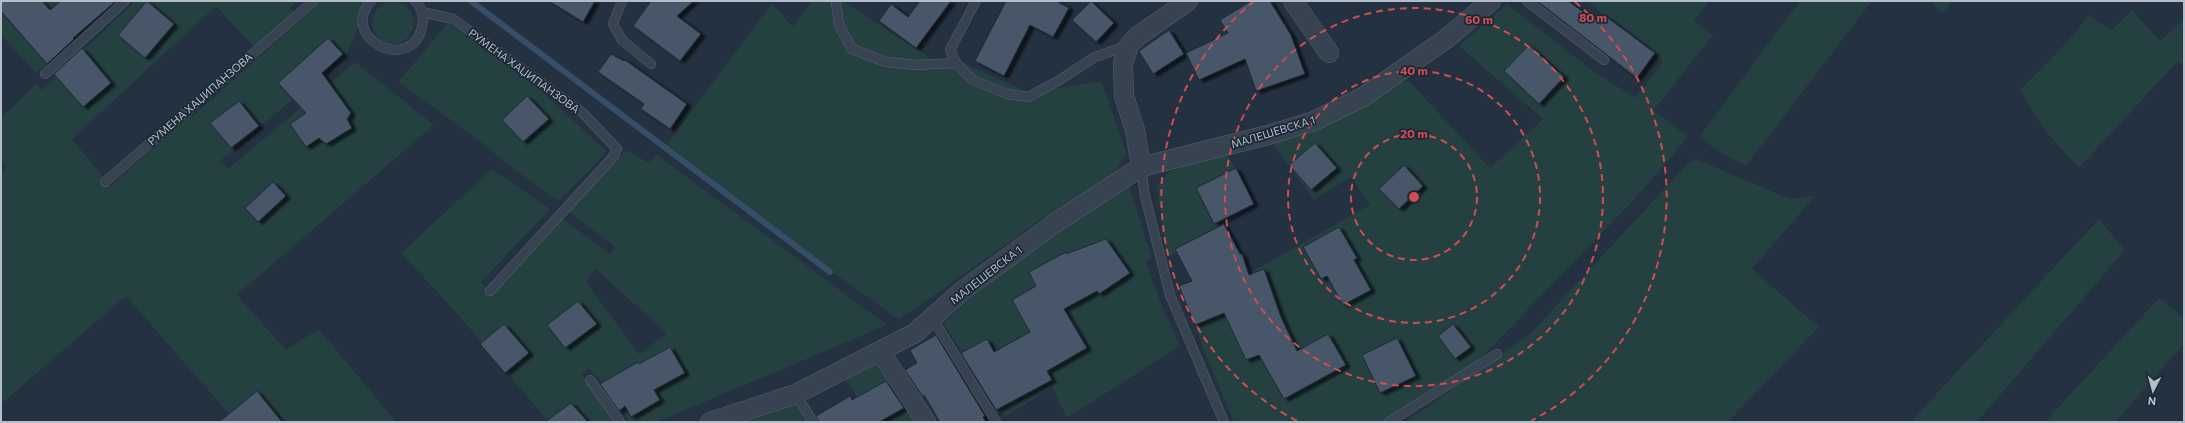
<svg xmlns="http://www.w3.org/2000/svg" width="2185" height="423" font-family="Commissioner,sans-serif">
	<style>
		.green { fill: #254041; fill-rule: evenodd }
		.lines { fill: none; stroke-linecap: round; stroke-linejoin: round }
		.stream { stroke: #364e68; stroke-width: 6 }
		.building { fill: #475767; stroke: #1e2a37; filter: url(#shadow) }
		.lane-casing { stroke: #55616e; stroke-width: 10 }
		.street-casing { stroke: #55616e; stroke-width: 20 }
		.lane { stroke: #374350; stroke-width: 9 }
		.street { stroke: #374350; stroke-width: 19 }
		.ring { fill: none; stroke: #ce4e51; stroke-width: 2; stroke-dasharray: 7 5 }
		.labels { text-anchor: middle; stroke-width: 3.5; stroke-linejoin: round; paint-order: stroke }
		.street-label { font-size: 11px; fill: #b4becb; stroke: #1c2835 }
		.centre { fill: #ce4e51; stroke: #1c2835; stroke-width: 2 }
		.ring-label { font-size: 12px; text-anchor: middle; font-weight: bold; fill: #ce4e51; stroke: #1c2835; stroke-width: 3.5; stroke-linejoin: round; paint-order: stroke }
	</style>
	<defs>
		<filter id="shadow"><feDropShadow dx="4.5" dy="2.5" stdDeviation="1" flood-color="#0009"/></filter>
	</defs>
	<rect width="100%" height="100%" fill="#233140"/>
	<!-- green -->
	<g class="green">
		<polygon points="1,1 122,1 36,73 1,35"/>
		<polygon points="135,1 297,1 290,8 294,12 254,47 216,6 72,139 111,186 191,114 193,116 322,1 364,1 356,34 347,53 220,161 229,168 355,62 434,125 237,295 286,350 319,329 396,422 236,422 126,296 1,404 1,174 7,168 1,161 1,118 36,84 42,90"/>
		<polygon points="812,1 843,1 933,60 957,60 1030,93 1101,81 1127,154 1114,173 1049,214 899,320 663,150 772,3 793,27"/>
		<polygon points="1587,1 1710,1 1694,21 1713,35 1654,110 1688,137 1633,201 1478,361 1388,422 1234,422 1202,345 1189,307 1370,205 1351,177 1314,200 1268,137 1408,80 1490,168 1543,119 1459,46 1507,4 1595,72 1635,98 1663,62"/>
		<polygon points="1800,1 1872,1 1746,166 1718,151 1699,137"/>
		<polygon points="1931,1 1953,1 1942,14"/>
		<circle cx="393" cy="23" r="21"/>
		<polygon points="2132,10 2160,41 2184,19 2184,67 2178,61 2079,168 2046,132 2020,90 2068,41 2089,15 2112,30"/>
		<polygon points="448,23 537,87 606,151 598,162 558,201 508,165 480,141 398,82"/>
		<path d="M626,150L649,163L656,154L887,325L657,422H630L601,381L589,369L582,374L587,384L615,422H549L454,310L401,253L492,169L550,209L481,282L492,296L560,217L610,254L615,247L567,210ZM596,269L666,333V334L639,354L586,282Z"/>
		<polygon points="1225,151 1256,204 1167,258 1157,185 1171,171"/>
		<polygon points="1696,159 1790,199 1815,196 1752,269 1819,327 1728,422 1537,422 1569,394 1533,422 1406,422 1529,335 1689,162"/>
		<polygon points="1129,186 1152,259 1146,262 1160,301 1180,346 1067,418 1052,387 1005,417 943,323 994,276"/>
		<polygon points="2099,219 2125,250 1977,422 1917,422 1913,419"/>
		<polygon points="2159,298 2184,318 2184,344 2115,422 2045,422"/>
		<polygon points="883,359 925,422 874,422 845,379"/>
		<polygon points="795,398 809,422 727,422"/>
	</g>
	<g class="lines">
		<!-- stream -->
		<polyline class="stream" points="471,1 830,272"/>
	</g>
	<!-- building -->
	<g class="building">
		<polygon points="1,1 42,1 50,10 61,1 116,1 73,38 74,39 47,64 1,11"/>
		<polygon points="147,1 174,24 145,58 118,35"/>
		<polygon points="549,1 595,1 583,22"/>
		<polygon points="651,1 694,1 677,16 701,34 680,61 633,26"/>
		<polygon points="920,1 951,1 916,48 879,21 891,4 908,17"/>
		<polygon points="1006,1 1056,1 1069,8 1053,37 1030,25 1004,76 975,61"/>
		<polygon points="1091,1 1114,23 1096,42 1072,20"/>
		<polygon points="1251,1 1270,1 1291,35 1305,74 1256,91 1245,59 1199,80 1186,53 1228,33 1220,20"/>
		<polygon points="1537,1 1568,1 1599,23 1604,15 1655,53 1637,78"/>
		<polygon points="1169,30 1184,54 1153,74 1139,51"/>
		<polygon points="328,38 343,54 322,73 351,113 347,119 352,128 326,144 319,138 306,147 290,124 306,113 278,83"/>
		<polygon points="1529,45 1564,77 1539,104 1504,71"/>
		<polygon points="82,48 111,83 83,107 54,74"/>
		<polygon points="611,54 624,61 625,60 687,104 670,129 641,109 644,104 598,72"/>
		<polygon points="527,96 549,119 523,142 502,120"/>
		<polygon points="239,101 259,126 231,148 210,123"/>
		<polygon points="1315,143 1337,168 1311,190 1289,165"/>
		<polygon points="1404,165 1423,186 1399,209 1379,189"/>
		<polygon points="1236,168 1254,204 1214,224 1196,188"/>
		<polygon points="273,182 286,196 258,222 245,208"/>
		<polygon points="1224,224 1240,254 1242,254 1249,275 1264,269 1281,317 1297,351 1328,334 1346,365 1284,399 1259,355 1246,360 1224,313 1195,325 1179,286 1192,281 1175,249"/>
		<polygon points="1339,227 1357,258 1354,260 1371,290 1343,305 1327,276 1321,279 1303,247"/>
		<polygon points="1106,239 1130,273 1099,294 1097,291 1064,309 1087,348 1047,371 1052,380 996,410 961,353 987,339 994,352 1030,332 1012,300 1036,286 1029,272 1066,252 1066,254"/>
		<polygon points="578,301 597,324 565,348 547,325"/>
		<polygon points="504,324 529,353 505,373 480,344"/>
		<polygon points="1453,324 1471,347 1455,359 1438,336"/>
		<polygon points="936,335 985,416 983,417 986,422 940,422 924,395 923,397 905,370 917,363 910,350"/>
		<polygon points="1397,338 1416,376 1380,393 1362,355"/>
		<polygon points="670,347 685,373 654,390 660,400 631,417 625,406 619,411 600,384 638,362 639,364"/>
		<polygon points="886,381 904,408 879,422 819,422 816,416 850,396 852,400"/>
		<polygon points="257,391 282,422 219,422"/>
		<polygon points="571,403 588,422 545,422"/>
	</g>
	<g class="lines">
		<!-- lane casing -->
		<g class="lane-casing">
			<g id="lane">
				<path d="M371,1C338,38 411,75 422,27C424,18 422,7 415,1"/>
				<polyline points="622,1 613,24 622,40 651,64"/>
				<polyline points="976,1 950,50 956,63 973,80 1007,94 1028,97 1058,81 1095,57 1129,45"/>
				<polyline points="1527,1 1604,60"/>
				<polyline points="836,3 839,25 852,49 886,62 916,65 956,63"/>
				<polyline points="422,12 453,19 582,112 617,149 613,157 490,291"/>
				<polyline points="45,74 125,1"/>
				<polyline points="1141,167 1145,196 1170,295 1224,422"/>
				<polyline points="105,182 314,1"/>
				<polyline points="933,319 996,422"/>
				<polyline points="590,380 620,422"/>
				<polyline points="796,394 813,422"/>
				<polyline points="1389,422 1497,354"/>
			</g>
		</g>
		<!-- street casing -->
		<g class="street-casing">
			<g id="street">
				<polyline points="1293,1 1329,53"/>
				<polyline points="1141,167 1135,130 1124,96 1123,63 1129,45 1138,36 1188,1"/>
				<polyline points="880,351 926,422"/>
				<polyline points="710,422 796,394 915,333 962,291 1055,223 1141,167 1268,135 1314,121 1363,97 1446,39 1491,1"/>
			</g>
		</g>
		<!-- lane -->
		<use href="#lane" class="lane"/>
		<!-- street -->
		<use href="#street" class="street"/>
	</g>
	<!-- distance rings -->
	<g class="ring">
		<circle cx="1414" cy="197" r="63"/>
		<circle cx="1414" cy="197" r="126"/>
		<circle cx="1414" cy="197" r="189"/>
		<path d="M1297 421A253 253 0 0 1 1253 2M1575 2A253 253 0 0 1 1531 421"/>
	</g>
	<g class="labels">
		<!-- street labels -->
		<g class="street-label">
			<text transform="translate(524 71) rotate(36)" y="4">РУМЕНА ХАЏИПАНЗОВА</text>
			<text transform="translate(200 99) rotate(-41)" y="4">РУМЕНА ХАЏИПАНЗОВА</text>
			<text transform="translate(1273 132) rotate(-17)" y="4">МАЛЕШЕВСКА 1</text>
			<text transform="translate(986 275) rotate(-38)" y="4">МАЛЕШЕВСКА 1</text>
		</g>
	</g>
	<circle cx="1414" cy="197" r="6" class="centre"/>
	<g class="ring-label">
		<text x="1593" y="22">80 m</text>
		<text x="1479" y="24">60 m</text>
		<text x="1414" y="75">40 m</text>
		<text x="1414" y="138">20 m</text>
	</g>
	<!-- border -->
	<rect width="2185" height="423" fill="none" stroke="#b4becb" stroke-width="4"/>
	<!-- north arrow -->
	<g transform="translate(2153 391) rotate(186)" stroke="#1c2835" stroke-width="3" paint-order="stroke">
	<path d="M0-3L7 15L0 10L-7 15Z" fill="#b4becb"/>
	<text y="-6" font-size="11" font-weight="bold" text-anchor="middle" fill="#b4becb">N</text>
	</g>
</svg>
